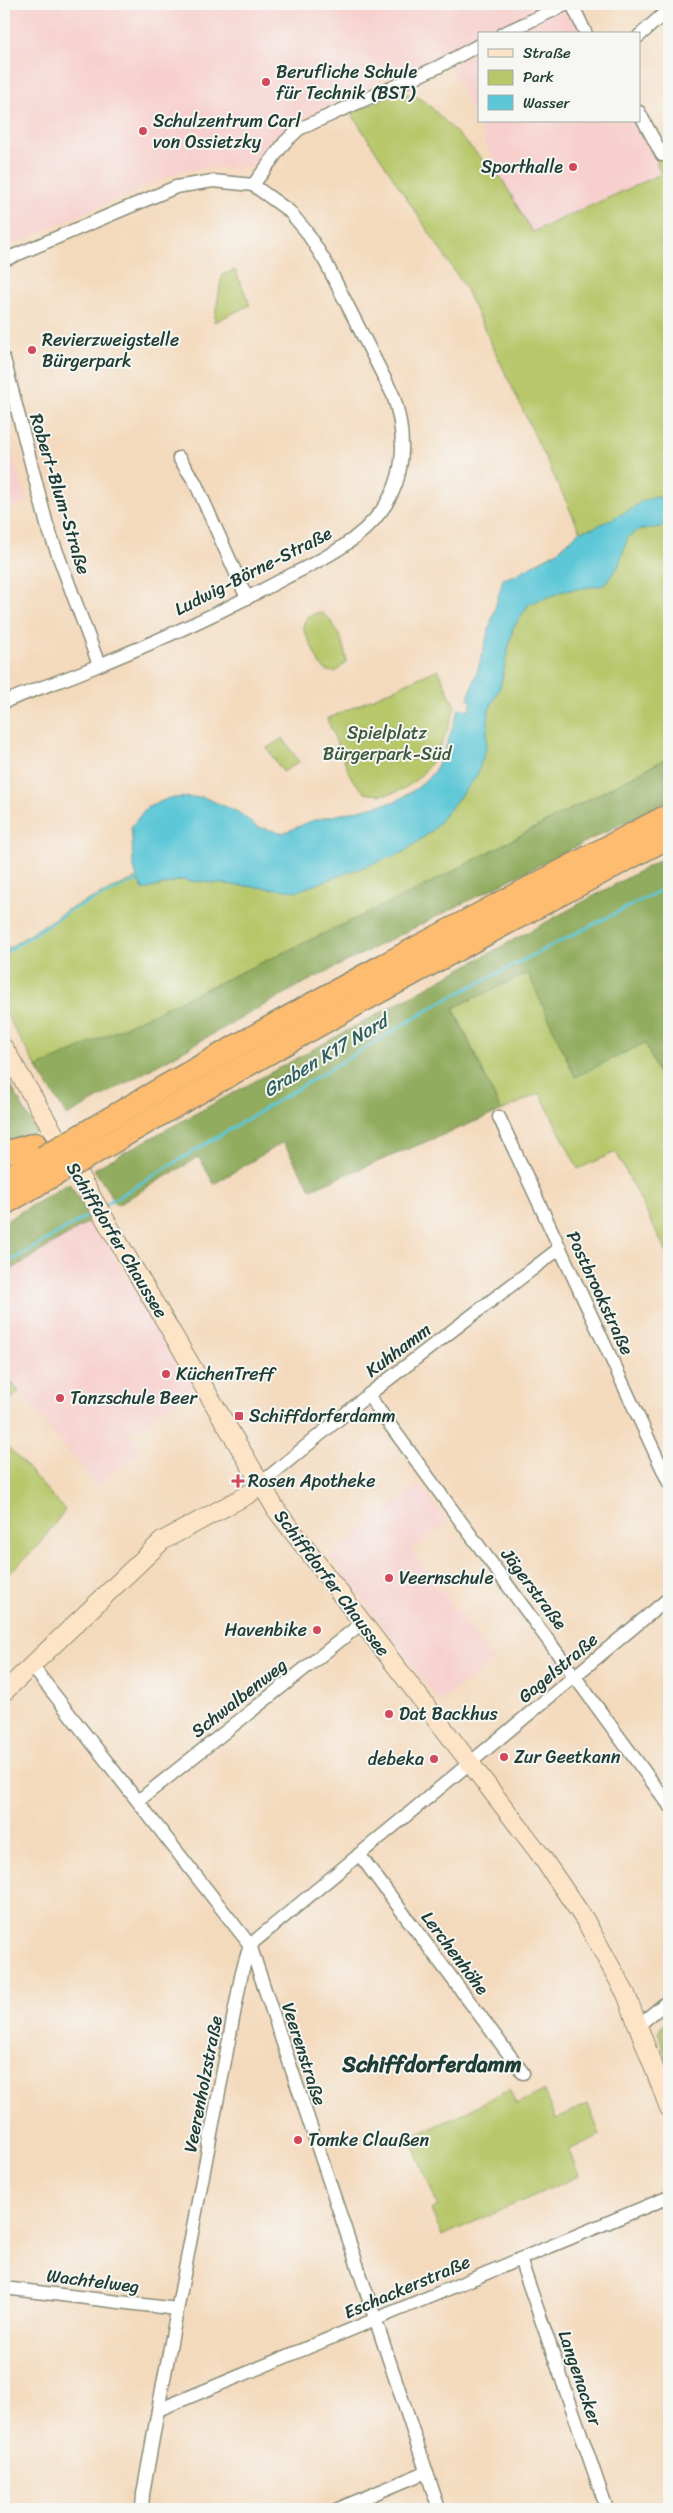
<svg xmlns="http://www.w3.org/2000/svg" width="673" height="2513" font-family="Sriracha,sans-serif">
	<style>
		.built { fill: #f7d0cd }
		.green { fill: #b7c76a; stroke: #6b824f }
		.forest { fill: #91ac5e; stroke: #587449 }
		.water { fill: #5dc7d7; stroke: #3e8286 }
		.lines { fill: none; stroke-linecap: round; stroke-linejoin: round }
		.stream { stroke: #5dc7d7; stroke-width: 3 }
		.street-casing { stroke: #8a8c78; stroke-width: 15 }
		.secondary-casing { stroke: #8a8c78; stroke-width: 20 }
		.highway-casing { stroke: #8a8c78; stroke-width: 25 }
		.street { stroke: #fff; stroke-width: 12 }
		.secondary { stroke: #fee4c6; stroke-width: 18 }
		.highway { stroke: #fdbc70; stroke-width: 22 }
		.highway-bridge-casing { stroke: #8a8c78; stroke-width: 25; stroke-linecap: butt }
		.highway-bridge { stroke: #fdbc70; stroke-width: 22 }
		.poi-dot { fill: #d1495b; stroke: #f6f6f2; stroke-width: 2 }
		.labels { text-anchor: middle; stroke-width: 4; stroke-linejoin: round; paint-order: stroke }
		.poi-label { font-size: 18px; fill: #1f3d34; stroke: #f6f6f2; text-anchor: start }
		.street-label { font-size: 18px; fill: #1f3d34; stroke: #f6f6f2 }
		.park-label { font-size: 18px; fill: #3d593f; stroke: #f6f6f2 }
		.water-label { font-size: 19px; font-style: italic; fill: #2e605d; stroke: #f6f6f2 }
		.district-label { font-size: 22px; font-weight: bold; fill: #1f3d34; stroke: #f6f6f2 }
	</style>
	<rect width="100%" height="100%" fill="#f6f6f2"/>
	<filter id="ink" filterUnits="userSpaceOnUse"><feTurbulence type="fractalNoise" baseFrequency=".02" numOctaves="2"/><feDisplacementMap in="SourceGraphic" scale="10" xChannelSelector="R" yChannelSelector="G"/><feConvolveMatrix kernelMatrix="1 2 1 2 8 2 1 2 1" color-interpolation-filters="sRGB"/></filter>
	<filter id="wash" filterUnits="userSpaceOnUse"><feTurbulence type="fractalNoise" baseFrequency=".0096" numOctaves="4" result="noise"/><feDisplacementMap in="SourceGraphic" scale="20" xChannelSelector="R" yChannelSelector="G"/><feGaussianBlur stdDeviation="1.12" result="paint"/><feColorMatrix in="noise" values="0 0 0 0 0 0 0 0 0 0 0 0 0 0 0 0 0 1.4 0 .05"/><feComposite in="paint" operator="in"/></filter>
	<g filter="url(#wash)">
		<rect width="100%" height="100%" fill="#f4dabd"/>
		<!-- built -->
		<g class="built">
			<polygon points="4,4 579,4 593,34 479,34 479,121 636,121 661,174 532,232 502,179 444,52 290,124 274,138 256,162 248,167 196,169 176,173 4,248"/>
			<polygon points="4,424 27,502 4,508"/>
			<polygon points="92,1220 195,1388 128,1434 142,1450 97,1486 4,1373 4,1274"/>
			<polygon points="419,1484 448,1522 411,1550 494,1661 440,1702 330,1556"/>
		</g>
		<!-- green -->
		<g class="green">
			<polygon points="399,92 416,96 429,105 502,179 532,232 661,174 657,165 660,147 669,143 669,757 421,888 37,1068 4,1011 4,951 67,910 136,878 144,890 181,880 227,884 432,831 477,775 489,710 500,687 513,628 529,604 534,564 558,551 580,531 464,286 351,113"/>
			<polygon points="235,270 250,305 214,322 222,275"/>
			<path d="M320,612C334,618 347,648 346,662L336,672L327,671L320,665L304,630V623L307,617Z"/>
			<path d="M438,669L455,707C443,748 418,805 365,793L352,779L327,719Z"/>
			<polygon points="283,738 299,762 283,772 267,748"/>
			<polygon points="528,973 575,1076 645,1043 666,1091 669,1089 669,1257 616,1152 578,1169 540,1093 501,1111 453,1007"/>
			<polygon points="4,1373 19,1392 4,1405"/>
			<polygon points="4,1442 65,1510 38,1546 4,1578"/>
			<polygon points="669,2015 663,2032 669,2067 658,2032"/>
			<polygon points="509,2089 516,2104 544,2091 555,2119 588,2104 600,2135 569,2150 579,2176 442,2236 431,2210 438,2206 409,2136 456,2117"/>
		</g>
		<!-- forest -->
		<g class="forest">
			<polygon points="669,757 669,800 302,984 67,1116 37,1068 421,888"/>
			<polygon points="669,855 669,931 662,935 669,951 669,1089 666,1091 645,1043 575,1077 528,973 453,1008 501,1111 311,1189 283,1142 214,1184 199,1157 117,1205 94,1169"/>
			<polygon points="4,1074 37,1132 4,1143"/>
			<polygon points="69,1183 92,1220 4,1274 4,1222"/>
		</g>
		<!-- water -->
		<path class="water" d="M656,497H663L669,503V518L661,527L638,530L628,537L618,567L604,585L564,591L529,604L513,628L500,687L489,710L486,749L477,775L432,831L402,853L297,891L181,880L144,890C129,870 134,850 131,827L146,808L169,798L203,797L238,812L257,827L284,833L311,821L397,801L417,788L433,773L443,756L459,708L469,711L472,701L468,699L478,669L503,579L515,575L558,551L580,531L593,528L630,510L642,501Z"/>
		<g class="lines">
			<!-- stream -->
			<g class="stream">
				<polyline points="4,954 67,912 140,879"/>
				<polyline points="103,1206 443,1001 669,886"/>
				<polyline points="4,1265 94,1212"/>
			</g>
		</g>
	</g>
	<g filter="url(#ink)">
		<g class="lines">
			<!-- street casing -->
			<g class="street-casing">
				<g id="street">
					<polyline points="572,4 586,34"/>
					<polyline points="502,34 567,4"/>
					<polyline points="639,36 669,9"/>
					<polyline points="639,112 662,155"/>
					<polyline points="253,185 285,142 299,129 438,67 479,45"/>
					<polyline points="4,260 176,187 213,181 253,185"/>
					<polyline points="4,359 47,525 99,665"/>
					<polyline points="179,458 195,482 247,598"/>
					<path d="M4,702C35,689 68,679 99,665C163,639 226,610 287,577C321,560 359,542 382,510C407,476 406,433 393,395L326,263L306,231L289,211L253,185"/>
					<polyline points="499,1117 669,1483"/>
					<polyline points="368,1395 669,1805"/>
					<polyline points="260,1484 368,1395 560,1248"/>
					<polyline points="32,1666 250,1945 439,2509"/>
					<polyline points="138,1801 362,1623"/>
					<polyline points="359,1854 523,2073"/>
					<polyline points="639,2025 669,2000"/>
					<polyline points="520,2259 607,2509"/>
					<polyline points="4,2288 177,2309"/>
					<polyline points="158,2410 669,2197"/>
					<polyline points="142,2509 143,2494 158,2410 242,1972 250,1945 669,1598"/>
					<polyline points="338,2509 426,2472"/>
				</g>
			</g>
			<!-- secondary casing -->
			<g class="secondary-casing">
				<g id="secondary">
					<polyline points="4,1048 277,1511 539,1853 585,1920 626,1994 669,2108"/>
					<polyline points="4,1692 162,1541 249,1494 260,1484"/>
				</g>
			</g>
			<!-- highway casing -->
			<g class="highway-casing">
				<g id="highway">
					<path d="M85,1133C276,1020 473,917 669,815"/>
					<polyline points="4,1153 35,1144"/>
					<path d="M94,1153C283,1042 475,939 669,837"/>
					<polyline points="4,1180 43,1157"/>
					<polyline points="4,1204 54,1175"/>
				</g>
			</g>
			<!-- street -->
			<use href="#street" class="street"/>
			<!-- secondary -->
			<use href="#secondary" class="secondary"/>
			<!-- highway -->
			<use href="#highway" class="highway"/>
			<!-- highway-bridge casing -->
			<g class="highway-bridge-casing">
				<g id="highway-bridge">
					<polyline points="43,1157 85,1133"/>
					<polyline points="54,1175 94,1153"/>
				</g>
			</g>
			<!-- highway-bridge -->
			<use href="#highway-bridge" class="highway-bridge"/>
		</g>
	</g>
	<!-- markers -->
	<g class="poi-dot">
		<circle cx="266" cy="82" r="5"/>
		<circle cx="143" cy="131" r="5"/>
		<circle cx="573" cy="167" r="5"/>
		<circle cx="32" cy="350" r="5"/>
		<circle cx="166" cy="1374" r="5"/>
		<circle cx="60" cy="1398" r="5"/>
		<rect x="234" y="1411" width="10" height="10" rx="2.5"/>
		<path d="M235.5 1473.5h5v5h5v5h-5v5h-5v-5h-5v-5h5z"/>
		<circle cx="389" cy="1578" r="5"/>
		<circle cx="317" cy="1630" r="5"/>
		<circle cx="389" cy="1714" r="5"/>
		<circle cx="504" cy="1757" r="5"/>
		<circle cx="434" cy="1759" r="5"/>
		<circle cx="298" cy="2140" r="5"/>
	</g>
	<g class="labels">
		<!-- poi labels -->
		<g class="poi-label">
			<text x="276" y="78">Berufliche Schule<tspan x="276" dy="21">für Technik (BST)</tspan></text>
			<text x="153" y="127">Schulzentrum Carl<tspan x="153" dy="21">von Ossietzky</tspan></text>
			<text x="563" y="173" text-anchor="end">Sporthalle</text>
			<text x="42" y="346">Revierzweigstelle<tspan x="42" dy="21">Bürgerpark</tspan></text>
			<text x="176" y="1380">KüchenTreff</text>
			<text x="70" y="1404">Tanzschule Beer</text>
			<text x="249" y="1422">Schiffdorferdamm</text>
			<text x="248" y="1487">Rosen Apotheke</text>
			<text x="399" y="1584">Veernschule</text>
			<text x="307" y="1636" text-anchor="end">Havenbike</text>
			<text x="399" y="1720">Dat Backhus</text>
			<text x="514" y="1763">Zur Geetkann</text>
			<text x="424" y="1765" text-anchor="end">debeka</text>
			<text x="308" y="2146">Tomke Claußen</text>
		</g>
		<!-- street labels -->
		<g class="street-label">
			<text transform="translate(60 494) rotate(73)" y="6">Robert-Blum-Straße</text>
			<text transform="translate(253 571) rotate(-27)" y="6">Ludwig-Börne-Straße</text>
			<text transform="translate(117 1240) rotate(59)" y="6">Schiffdorfer Chaussee</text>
			<text transform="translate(600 1293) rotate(65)" y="6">Postbrookstraße</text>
			<text transform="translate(398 1350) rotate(-37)" y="6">Kuhhamm</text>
			<text transform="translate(332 1583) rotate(53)" y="6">Schiffdorfer Chaussee</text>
			<text transform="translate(534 1589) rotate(53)" y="6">Jägerstraße</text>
			<text transform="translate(558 1668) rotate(-40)" y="6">Gagelstraße</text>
			<text transform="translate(239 1698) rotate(-38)" y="6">Schwalbenweg</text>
			<text transform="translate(455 1953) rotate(53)" y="6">Lerchenhöhe</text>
			<text transform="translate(304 2054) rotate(72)" y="6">Veerenstraße</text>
			<text transform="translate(203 2084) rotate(-79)" y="6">Veerenholzstraße</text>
			<text transform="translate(93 2281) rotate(7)" y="6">Wachtelweg</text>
			<text transform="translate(407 2287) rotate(-23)" y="6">Eschackerstraße</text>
			<text transform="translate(580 2378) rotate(71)" y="6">Langenacker</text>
		</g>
		<!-- park labels -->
		<g class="park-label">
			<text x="387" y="739">Spielplatz<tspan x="387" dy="21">Bürgerpark-Süd</tspan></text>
		</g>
		<!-- water labels -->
		<g class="water-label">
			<text transform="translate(325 1055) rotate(-31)" y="7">Graben K17 Nord</text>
		</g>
		<!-- district labels -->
		<g class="district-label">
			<text x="432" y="2072">Schiffdorferdamm</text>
		</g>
	</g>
	<!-- margin -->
	<rect width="673" height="2513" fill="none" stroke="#f6f6f2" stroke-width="20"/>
	<!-- legend -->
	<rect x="478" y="32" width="162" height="90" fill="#f6f6f2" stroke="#a0aca6"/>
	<rect x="488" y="49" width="25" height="8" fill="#fee4c6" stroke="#a0aca6"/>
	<text x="523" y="58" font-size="15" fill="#1f3d34">Straße</text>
	<rect x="488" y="70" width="25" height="15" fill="#b7c76a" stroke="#a0aca6"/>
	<text x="523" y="82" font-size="15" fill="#1f3d34">Park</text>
	<rect x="488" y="95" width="25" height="15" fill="#5dc7d7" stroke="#a0aca6"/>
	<text x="523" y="108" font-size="15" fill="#1f3d34">Wasser</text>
</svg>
